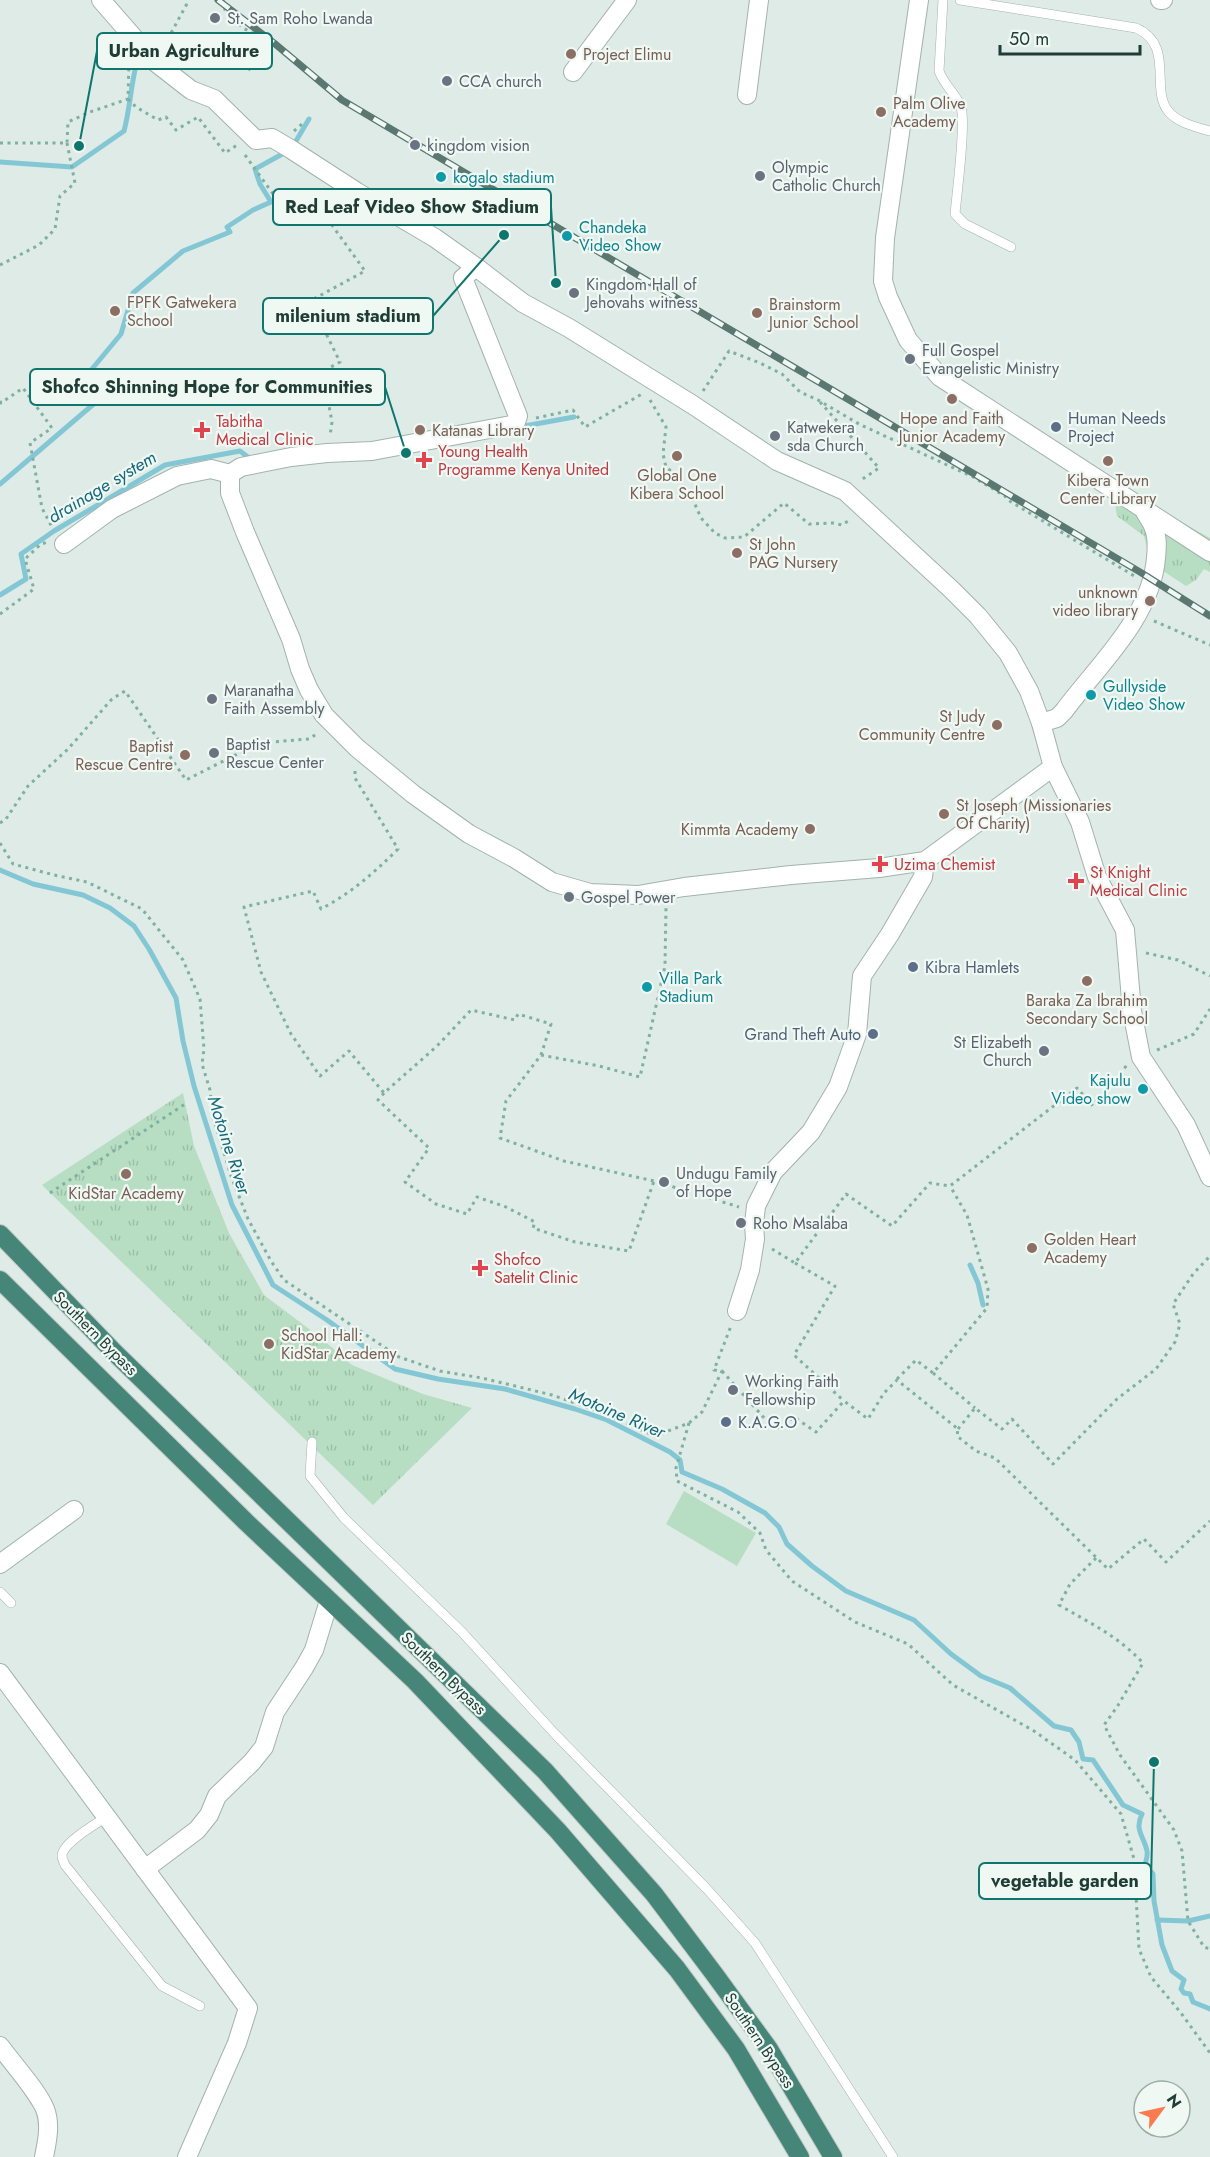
<svg xmlns="http://www.w3.org/2000/svg" width="1210" height="2157" font-family="Jost,sans-serif">
	<style>
		.grass { fill: url(#grass-tufts) }
		.garden { fill: #b7dec2 }
		.lines { fill: none; stroke-linecap: round; stroke-linejoin: round }
		.stream { stroke: #84c7d4; stroke-width: 5 }
		.service-casing { stroke: #a2b3ad; stroke-width: 10 }
		.minor-casing { stroke: #a2b3ad; stroke-width: 20 }
		.trunk-casing { stroke: #c0c8c6; stroke-width: 20 }
		.path { stroke: #7eb1a1; stroke-width: 3; stroke-dasharray: 3 4.5; stroke-linecap: butt }
		.service { stroke: #fff; stroke-width: 9 }
		.minor { stroke: #fff; stroke-width: 18 }
		.trunk { stroke: #468678; stroke-width: 18 }
		.rail-casing { stroke: #5a7870; stroke-width: 7 }
		.rail { stroke: #f0f8f4; stroke-width: 4.5; stroke-dasharray: 14; stroke-linecap: butt }
		.worship-dot { fill: #6b7280; stroke: #f0f8f4; stroke-width: 2 }
		.education-dot { fill: #8d6e63; stroke: #f0f8f4; stroke-width: 2 }
		.culture-dot { fill: #0f9aa8; stroke: #f0f8f4; stroke-width: 2 }
		.service-dot { fill: #5c6f8a; stroke: #f0f8f4; stroke-width: 2 }
		.health-dot { fill: #e0444e; stroke: #f0f8f4; stroke-width: 2 }
		.labels { text-anchor: middle; stroke-width: 4.5; stroke-linejoin: round; paint-order: stroke }
		.worship-label { font-size: 16px; fill: #5b616d; stroke: #f0f8f4; text-anchor: start }
		.education-label { font-size: 16px; fill: #785e54; stroke: #f0f8f4; text-anchor: start }
		.culture-label { font-size: 16px; fill: #0d838f; stroke: #f0f8f4; text-anchor: start }
		.service-label { font-size: 16px; fill: #4e5e75; stroke: #f0f8f4; text-anchor: start }
		.health-label { font-size: 16px; fill: #be3a42; stroke: #f0f8f4; text-anchor: start }
		.street-label { font-size: 16px; fill: #1f3c35; stroke: #f0f8f4 }
		.water-label { font-size: 18px; font-style: italic; fill: #17697b; stroke: #f0f8f4 }
		.leader { fill: none; stroke: #0f766e; stroke-width: 2 }
		.callout-dot { fill: #0f766e; stroke: #f0f8f4; stroke-width: 2 }
		.callout { fill: #f0f8f4; stroke: #0f766e; stroke-width: 2 }
		.callout-label { font-size: 18px; text-anchor: middle; font-weight: bold; fill: #1f3c35 }
	</style>
	<defs>
		<pattern id="grass-tufts" width="24" height="20" patternUnits="userSpaceOnUse" patternTransform="scale(1.5)"><rect width="24" height="20" fill="#b7dec2"/><path d="M3 7l-1-3M5 7V3M7 7l1-3M15 17l-1-3M17 17v-4M19 17l1-3" fill="none" stroke="#9dbfa7"/></pattern>
	</defs>
	<rect width="100%" height="100%" fill="#dfebe6"/>
	<!-- grass -->
	<g class="grass">
		<polygon points="1111,482 1210,538 1210,572 1204,569 1196,580 1186,586 1151,563 1144,536 1117,516"/>
		<polygon points="183,1093 194,1146 229,1233 264,1295 321,1338 352,1365 423,1394 472,1408 373,1505 42,1185"/>
	</g>
	<!-- garden -->
	<polygon class="garden" points="684,1491 756,1533 737,1566 666,1524"/>
	<g class="lines">
		<!-- stream -->
		<g class="stream">
			<polyline points="293,146 309,119"/>
			<path d="M0,162L72,167L124,131C131,105 131,77 140,51"/>
			<polyline points="519,427 574,417"/>
			<polyline points="0,484 96,402 87,375 121,334 133,293 183,251 230,232 227,227 253,210 271,202 260,184 255,169 286,152"/>
			<polyline points="0,595 26,579 21,554 54,531 165,465 240,451 253,461"/>
			<path d="M0,870L33,884L83,895L110,908L134,926L149,949L176,998L183,1041L194,1086L232,1205L273,1285L327,1320L395,1369L438,1379L505,1389L575,1409L607,1420L670,1452L680,1460L682,1472L722,1489L765,1513L779,1527L787,1544L812,1566L846,1591L914,1620L951,1654L981,1676L1010,1688L1054,1726L1071,1730L1079,1742L1083,1759L1093,1760L1123,1805L1142,1814C1134,1830 1144,1836 1147,1851C1148,1855 1146,1861 1145,1865L1153,1874L1154,1901L1162,1945L1172,1971L1184,1980L1181,1989L1184,1993L1190,1994L1193,2002L1210,2009"/>
			<polyline points="970,1265 978,1283 983,1305"/>
			<polyline points="1157,1920 1188,1921 1210,1916"/>
		</g>
		<!-- service casing -->
		<g class="service-casing">
			<g id="service">
				<path d="M943,0L939,71C944,85 956,94 961,107C966,124 957,192 955,214L965,224L1011,247"/>
				<path d="M960,0L1136,28C1175,45 1150,88 1168,111C1178,123 1196,127 1210,131"/>
				<polyline points="312,1442 310,1476 344,1518 462,1632 555,1734 706,1888 755,1943 893,2157"/>
				<polyline points="0,1592 11,1603"/>
				<path d="M106,1817C96,1824 62,1843 62,1856C62,1859 64,1862 65,1865L162,1986L200,2006"/>
			</g>
		</g>
		<!-- minor casing -->
		<g class="minor-casing">
			<g id="minor">
				<polyline points="101,0 155,62 191,90 214,99 256,140 272,138 289,148 357,192 435,238 476,267 523,303 569,328 693,405 777,461 845,491 952,590 978,616 1008,653 1029,691 1041,723 1053,767 1080,822 1097,877 1125,930 1132,1011 1141,1057 1186,1125 1210,1177"/>
				<polyline points="919,0 885,238 883,281 888,297 908,340 940,377 1210,552"/>
				<polyline points="1160,0 1163,0"/>
				<polyline points="573,72 627,0"/>
				<polyline points="747,95 759,0"/>
				<polyline points="476,267 463,278 518,416 516,422 511,425 372,451 327,453 291,457 241,467 230,474 230,493 245,532 291,639 300,669 309,690 324,715 357,748 413,794 469,834 514,858 552,882 590,893 638,895 684,887 791,875 879,868 925,861 1053,767"/>
				<polyline points="64,544 112,509 177,476 211,469 230,474"/>
				<path d="M1041,723L1057,718L1064,711C1098,665 1151,618 1156,558C1157,548 1158,536 1153,526C1151,521 1147,516 1144,510"/>
				<polyline points="737,1311 750,1270 755,1239 754,1224 756,1206 773,1172 811,1132 838,1087 857,1034 862,976 890,934 923,877 925,861"/>
				<polyline points="0,1564 74,1510"/>
				<polyline points="0,1673 248,2008 237,2043 187,2157"/>
				<polyline points="145,1869 197,1830 209,1815 217,1796 252,1762 264,1747 275,1712 304,1668 314,1650 329,1601"/>
				<path d="M0,2046C13,2064 37,2090 45,2109C51,2124 47,2142 44,2157"/>
			</g>
		</g>
		<!-- trunk casing -->
		<g class="trunk-casing">
			<g id="trunk">
				<polyline points="0,1234 115,1353 545,1771 654,1894 715,1975 769,2049 833,2157"/>
				<polyline points="0,1280 246,1522 415,1681 558,1831 677,1969 736,2049 800,2157"/>
			</g>
		</g>
		<!-- path -->
		<g class="path">
			<polyline points="223,0 225,10 243,28 269,42 266,49 247,72"/>
			<polyline points="164,46 189,0"/>
			<polyline points="128,99 136,107 158,120 166,117 176,130 198,117 225,153 237,145"/>
			<polyline points="294,131 302,124"/>
			<polyline points="0,143 67,143 68,122 90,112 128,99 129,60"/>
			<polyline points="245,155 286,212 311,196 365,271 310,301 340,362 329,368 327,395 332,422 330,436"/>
			<polyline points="0,265 39,245 55,229 60,196 75,183 67,143"/>
			<polyline points="703,391 729,351 760,363 782,374 800,392 818,400 859,424 973,477 1005,496 1008,500 1136,577"/>
			<polyline points="650,400 666,427 663,454 666,467 677,476 694,502 701,518 715,533 725,538 744,537 784,503 809,524 833,523 842,525 851,519"/>
			<polyline points="0,401 1,403 23,388 52,428 30,443 42,508 53,529"/>
			<polyline points="820,402 879,468 861,480"/>
			<polyline points="536,418 573,410 585,427 642,394"/>
			<polyline points="0,614 34,589 25,559 41,544 48,542"/>
			<polyline points="1154,621 1210,645"/>
			<path d="M355,771V778L398,849C374,873 351,893 321,909L313,891L244,907L261,972L291,1034L320,1076L349,1051L384,1093L437,1046L471,1010L515,1020L518,1014L551,1024L541,1055L506,1101L500,1138L564,1161L654,1181L739,1207"/>
			<polyline points="0,823 6,819 28,786 68,749 112,699 125,691 186,780 259,743 309,739 318,733"/>
			<polyline points="0,843 13,864 54,875 87,882 142,909 183,960 200,999 204,1049 202,1064 210,1090 213,1116 231,1176 248,1219 271,1261 284,1280 399,1357 440,1371 482,1378 552,1395 595,1410 655,1436 689,1423 702,1412 722,1371 714,1370 731,1326"/>
			<polyline points="1146,953 1178,960 1210,976"/>
			<polyline points="1157,1050 1194,1034 1210,1009"/>
			<polyline points="541,1055 599,1066 640,1077 665,966 666,907"/>
			<polyline points="384,1093 378,1100 429,1148 405,1182 436,1204 467,1214 477,1197 506,1207 535,1222 533,1228 575,1242 629,1251 654,1181"/>
			<polyline points="50,1193 185,1104"/>
			<polyline points="772,1249 795,1263 846,1194 892,1226 930,1183 950,1186 1077,1088 1093,1106 1127,1065"/>
			<polyline points="795,1263 835,1286 794,1355 844,1401"/>
			<polyline points="722,1371 775,1430 794,1417 816,1432 844,1401 868,1419 884,1393 897,1380 958,1429 957,1436 976,1451 995,1458 1108,1569 1144,1539 1166,1562 1210,1521"/>
			<polyline points="933,1373 975,1408"/>
			<polyline points="897,1379 916,1360 933,1373 987,1308 988,1289 967,1215 950,1186"/>
			<polyline points="689,1423 676,1468 677,1481 738,1512 760,1533 766,1550 792,1581 855,1622 908,1644 953,1685 1034,1731 1075,1760 1121,1814 1134,1859 1139,1949 1151,1977 1181,2013 1210,2053"/>
			<polyline points="958,1429 975,1408 1002,1429 1012,1419 1053,1464 1117,1399 1156,1369 1175,1342 1180,1324 1173,1304 1193,1274 1210,1256"/>
			<path d="M1096,1558L1070,1584L1059,1605C1090,1623 1118,1636 1143,1663L1117,1707L1104,1725L1120,1755L1174,1830L1182,1851L1188,1921L1204,1947L1210,1949"/>
		</g>
		<!-- service -->
		<use href="#service" class="service"/>
		<!-- minor -->
		<use href="#minor" class="minor"/>
		<!-- trunk -->
		<use href="#trunk" class="trunk"/>
		<!-- rail casing -->
		<g class="rail-casing">
			<polyline id="rail" points="218,0 274,43 342,100 1140,572 1210,616"/>
		</g>
		<!-- rail -->
		<use href="#rail" class="rail"/>
	</g>
	<!-- markers -->
	<g class="worship-dot">
		<circle cx="215" cy="18" r="6"/>
		<circle cx="447" cy="81" r="6"/>
		<circle cx="415" cy="145" r="6"/>
		<circle cx="760" cy="176" r="6"/>
		<circle cx="574" cy="293" r="6"/>
		<circle cx="910" cy="359" r="6"/>
		<circle cx="775" cy="436" r="6"/>
		<circle cx="212" cy="699" r="6"/>
		<circle cx="214" cy="753" r="6"/>
		<circle cx="569" cy="897" r="6"/>
		<circle cx="1044" cy="1051" r="6"/>
		<circle cx="664" cy="1182" r="6"/>
		<circle cx="741" cy="1223" r="6"/>
		<circle cx="733" cy="1390" r="6"/>
	</g>
	<g class="education-dot">
		<circle cx="571" cy="54" r="6"/>
		<circle cx="881" cy="112" r="6"/>
		<circle cx="115" cy="311" r="6"/>
		<circle cx="757" cy="313" r="6"/>
		<circle cx="952" cy="399" r="6"/>
		<circle cx="420" cy="430" r="6"/>
		<circle cx="677" cy="456" r="6"/>
		<circle cx="1108" cy="461" r="6"/>
		<circle cx="737" cy="553" r="6"/>
		<circle cx="1150" cy="601" r="6"/>
		<circle cx="997" cy="725" r="6"/>
		<circle cx="185" cy="755" r="6"/>
		<circle cx="944" cy="814" r="6"/>
		<circle cx="810" cy="829" r="6"/>
		<circle cx="1087" cy="981" r="6"/>
		<circle cx="126" cy="1174" r="6"/>
		<circle cx="1032" cy="1248" r="6"/>
		<circle cx="269" cy="1344" r="6"/>
	</g>
	<g class="culture-dot">
		<circle cx="441" cy="177" r="6"/>
		<circle cx="567" cy="236" r="6"/>
		<circle cx="1091" cy="695" r="6"/>
		<circle cx="647" cy="987" r="6"/>
		<circle cx="1143" cy="1089" r="6"/>
	</g>
	<g class="service-dot">
		<circle cx="1056" cy="427" r="6"/>
		<circle cx="913" cy="967" r="6"/>
		<circle cx="873" cy="1034" r="6"/>
		<circle cx="726" cy="1422" r="6"/>
	</g>
	<g class="health-dot">
		<path d="M199 421h6v6h6v6h-6v6h-6v-6h-6v-6h6z"/>
		<path d="M421 451h6v6h6v6h-6v6h-6v-6h-6v-6h6z"/>
		<path d="M877 855h6v6h6v6h-6v6h-6v-6h-6v-6h6z"/>
		<path d="M1073 872h6v6h6v6h-6v6h-6v-6h-6v-6h6z"/>
		<path d="M477 1259h6v6h6v6h-6v6h-6v-6h-6v-6h6z"/>
	</g>
	<g class="labels">
		<!-- worship labels -->
		<g class="worship-label">
			<text x="227" y="24">St. Sam Roho Lwanda</text>
			<text x="459" y="87">CCA church</text>
			<text x="427" y="151">kingdom vision</text>
			<text x="772" y="173">Olympic<tspan x="772" dy="18">Catholic Church</tspan></text>
			<text x="586" y="290">Kingdom Hall of<tspan x="586" dy="18">Jehovahs witness</tspan></text>
			<text x="922" y="356">Full Gospel<tspan x="922" dy="18">Evangelistic Ministry</tspan></text>
			<text x="787" y="433">Katwekera<tspan x="787" dy="18">sda Church</tspan></text>
			<text x="224" y="696">Maranatha<tspan x="224" dy="18">Faith Assembly</tspan></text>
			<text x="226" y="750">Baptist<tspan x="226" dy="18">Rescue Center</tspan></text>
			<text x="581" y="903">Gospel Power</text>
			<text x="1032" y="1048" text-anchor="end">St Elizabeth<tspan x="1032" dy="18">Church</tspan></text>
			<text x="676" y="1179">Undugu Family<tspan x="676" dy="18">of Hope</tspan></text>
			<text x="753" y="1229">Roho Msalaba</text>
			<text x="745" y="1387">Working Faith<tspan x="745" dy="18">Fellowship</tspan></text>
		</g>
		<!-- education labels -->
		<g class="education-label">
			<text x="583" y="60">Project Elimu</text>
			<text x="893" y="109">Palm Olive<tspan x="893" dy="18">Academy</tspan></text>
			<text x="127" y="308">FPFK Gatwekera<tspan x="127" dy="18">School</tspan></text>
			<text x="769" y="310">Brainstorm<tspan x="769" dy="18">Junior School</tspan></text>
			<text x="952" y="424" text-anchor="middle">Hope and Faith<tspan x="952" dy="18">Junior Academy</tspan></text>
			<text x="432" y="436">Katanas Library</text>
			<text x="677" y="481" text-anchor="middle">Global One<tspan x="677" dy="18">Kibera School</tspan></text>
			<text x="1108" y="486" text-anchor="middle">Kibera Town<tspan x="1108" dy="18">Center Library</tspan></text>
			<text x="749" y="550">St John<tspan x="749" dy="18">PAG Nursery</tspan></text>
			<text x="1138" y="598" text-anchor="end">unknown<tspan x="1138" dy="18">video library</tspan></text>
			<text x="985" y="722" text-anchor="end">St Judy<tspan x="985" dy="18">Community Centre</tspan></text>
			<text x="173" y="752" text-anchor="end">Baptist<tspan x="173" dy="18">Rescue Centre</tspan></text>
			<text x="956" y="811">St Joseph (Missionaries<tspan x="956" dy="18">Of Charity)</tspan></text>
			<text x="798" y="835" text-anchor="end">Kimmta Academy</text>
			<text x="1087" y="1006" text-anchor="middle">Baraka Za Ibrahim<tspan x="1087" dy="18">Secondary School</tspan></text>
			<text x="126" y="1199" text-anchor="middle">KidStar Academy</text>
			<text x="1044" y="1245">Golden Heart<tspan x="1044" dy="18">Academy</tspan></text>
			<text x="281" y="1341">School Hall:<tspan x="281" dy="18">KidStar Academy</tspan></text>
		</g>
		<!-- culture labels -->
		<g class="culture-label">
			<text x="453" y="183">kogalo stadium</text>
			<text x="579" y="233">Chandeka<tspan x="579" dy="18">Video Show</tspan></text>
			<text x="1103" y="692">Gullyside<tspan x="1103" dy="18">Video Show</tspan></text>
			<text x="659" y="984">Villa Park<tspan x="659" dy="18">Stadium</tspan></text>
			<text x="1131" y="1086" text-anchor="end">Kajulu<tspan x="1131" dy="18">Video show</tspan></text>
		</g>
		<!-- service labels -->
		<g class="service-label">
			<text x="1068" y="424">Human Needs<tspan x="1068" dy="18">Project</tspan></text>
			<text x="925" y="973">Kibra Hamlets</text>
			<text x="861" y="1040" text-anchor="end">Grand Theft Auto</text>
			<text x="738" y="1428">K.A.G.O</text>
		</g>
		<!-- health labels -->
		<g class="health-label">
			<text x="216" y="427">Tabitha<tspan x="216" dy="18">Medical Clinic</tspan></text>
			<text x="438" y="457">Young Health<tspan x="438" dy="18">Programme Kenya United</tspan></text>
			<text x="894" y="870">Uzima Chemist</text>
			<text x="1090" y="878">St Knight<tspan x="1090" dy="18">Medical Clinic</tspan></text>
			<text x="494" y="1265">Shofco<tspan x="494" dy="18">Satelit Clinic</tspan></text>
		</g>
		<!-- street labels -->
		<g class="street-label">
			<text transform="translate(96 1333) rotate(45)" y="6">Southern Bypass</text>
			<text transform="translate(444 1673) rotate(44)" y="6">Southern Bypass</text>
			<text transform="translate(760 2040) rotate(56)" y="6">Southern Bypass</text>
		</g>
		<!-- water labels -->
		<g class="water-label">
			<text transform="translate(102 487) rotate(-31)" y="6">drainage system</text>
			<text transform="translate(229 1145) rotate(72)" y="6">Motoine River</text>
			<text transform="translate(617 1413) rotate(23)" y="6">Motoine River</text>
		</g>
	</g>
	<!-- callouts -->
	<path class="leader" d="M79 146L97 51M556 283L551 207M504 235L433 316M406 453L385 387M1154 1762L1151 1881"/>
	<g class="callout-dot">
		<circle cx="79" cy="146" r="6"/>
		<circle cx="556" cy="283" r="6"/>
		<circle cx="504" cy="235" r="6"/>
		<circle cx="406" cy="453" r="6"/>
		<circle cx="1154" cy="1762" r="6"/>
	</g>
	<g class="callout">
		<rect x="97" y="33" width="175" height="36" rx="6"/>
		<rect x="273" y="189" width="278" height="36" rx="6"/>
		<rect x="263" y="298" width="170" height="36" rx="6"/>
		<rect x="30" y="369" width="355" height="36" rx="6"/>
		<rect x="979" y="1863" width="172" height="36" rx="6"/>
	</g>
	<g class="callout-label">
		<text x="184" y="57">Urban Agriculture</text>
		<text x="412" y="213">Red Leaf Video Show Stadium</text>
		<text x="348" y="322">milenium stadium</text>
		<text x="207" y="393">Shofco Shinning Hope for Communities</text>
		<text x="1065" y="1887">vegetable garden</text>
	</g>
	<!-- north arrow -->
	<g transform="translate(1162 2109) rotate(57)"><circle r="28" fill="#f0f8f4" stroke="#9cada8" stroke-width="1.5"/>
	<path d="M0-4.5L10 22L0 15L-10 22Z" fill="#f97b50"/>
	<text y="-9" font-size="16" font-weight="bold" text-anchor="middle" fill="#1f3c35">N</text>
	</g>
	<!-- scale -->
	<path d="M1000 45v9h140v-9" fill="none" stroke="#1f3c35" stroke-width="3"/>
	<text x="1009" y="45" font-size="18" fill="#1f3c35" stroke="#f0f8f4" stroke-width="4.5" paint-order="stroke">50 m</text>
</svg>
